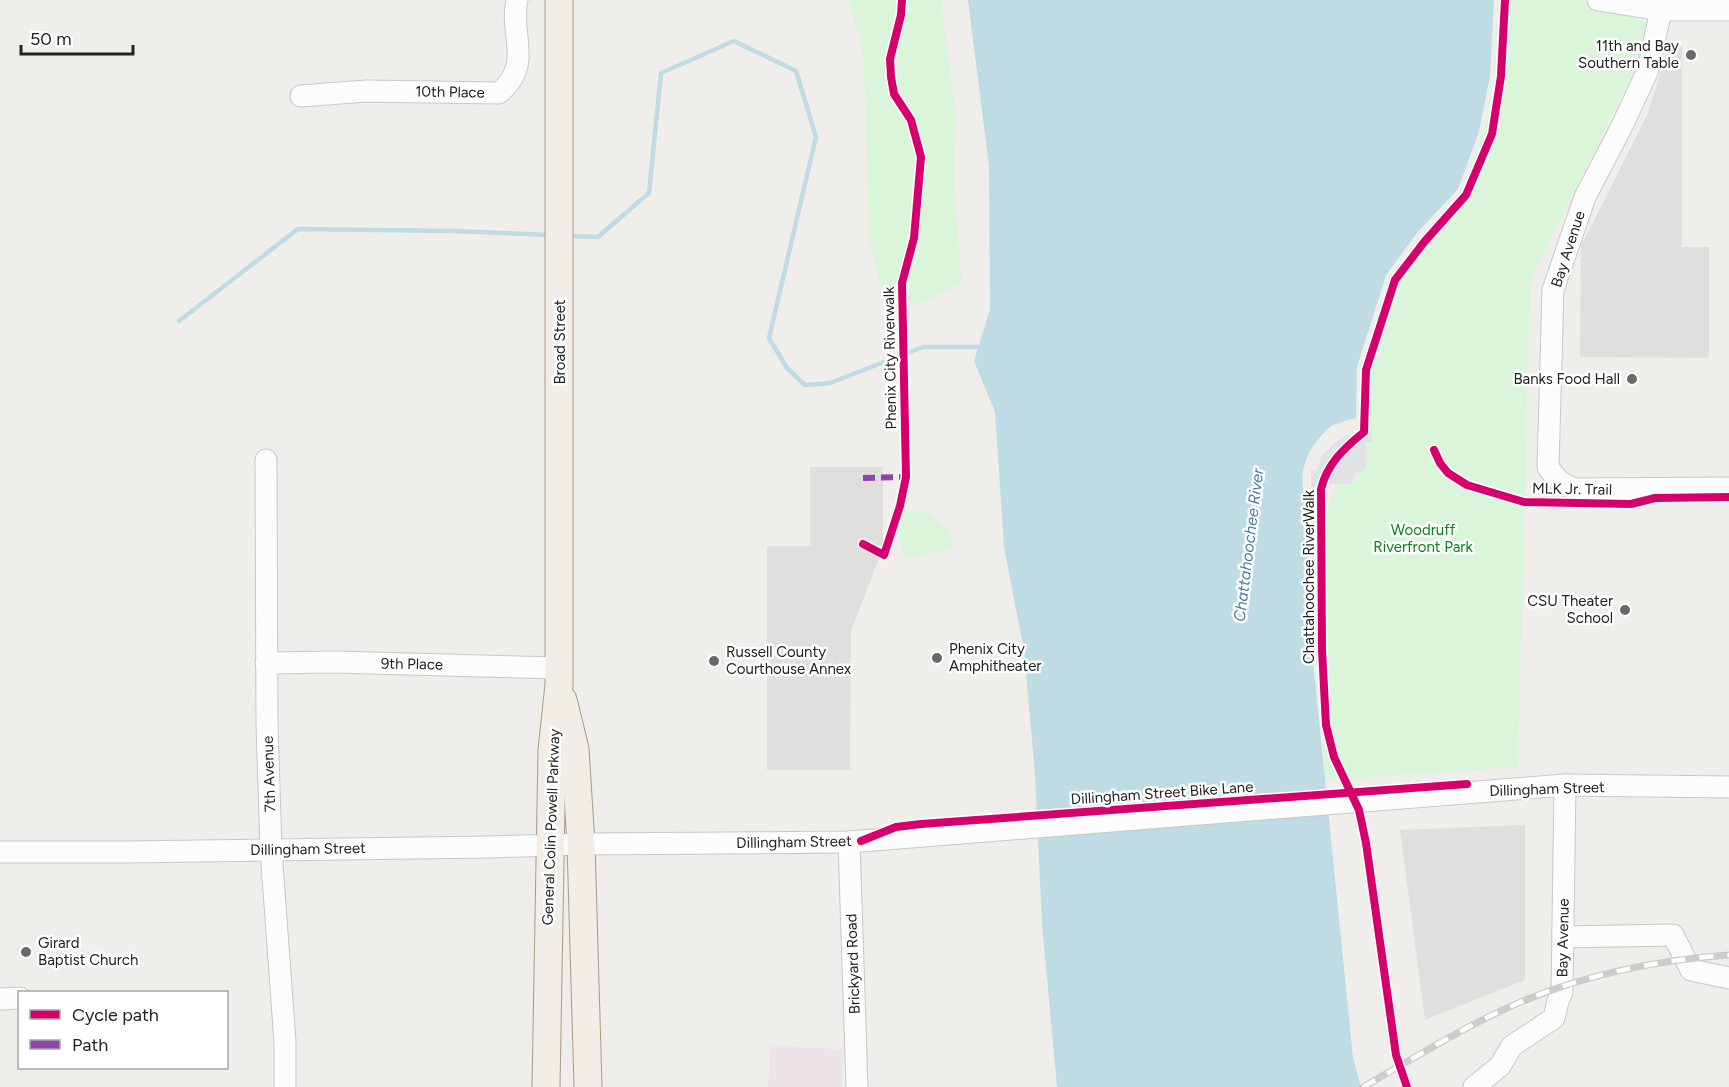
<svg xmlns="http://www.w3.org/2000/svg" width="1729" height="1087" font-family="Figtree,sans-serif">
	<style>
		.industrial { fill: #ede4e9 }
		.park { fill: #daf5da }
		.parking { fill: #e0dfde }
		.plaza { fill: #e2e1e5 }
		.water { fill: #bfdbe3 }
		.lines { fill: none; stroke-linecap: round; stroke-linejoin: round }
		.stream { stroke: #bfdbe3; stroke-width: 4.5 }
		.minor-casing { stroke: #c9c8c7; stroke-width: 23 }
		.major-casing { stroke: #a79c86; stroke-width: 29 }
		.minor { stroke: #fdfcfc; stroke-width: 21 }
		.major { stroke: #f3ede7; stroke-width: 27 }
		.rail-casing { stroke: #ccc; stroke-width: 7 }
		.rail { stroke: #fff; stroke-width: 4.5; stroke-dasharray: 14; stroke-linecap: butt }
		.quiet { stroke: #8e44ad; stroke-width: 6; stroke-dasharray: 12 6; stroke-linecap: butt }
		.cycleway-casing { stroke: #fff; stroke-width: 11 }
		.cycleway { stroke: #d6006c; stroke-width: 8 }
		.poi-dot { fill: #6a6968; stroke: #fff; stroke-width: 2 }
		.labels { text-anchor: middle; stroke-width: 5; stroke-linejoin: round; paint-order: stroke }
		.poi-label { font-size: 15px; fill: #222; stroke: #fff; text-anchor: end }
		.street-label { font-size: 15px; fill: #222; stroke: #fff }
		.park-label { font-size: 15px; fill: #0c8416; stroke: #fff }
		.water-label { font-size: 16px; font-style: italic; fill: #4a7aab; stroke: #fff }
	</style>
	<rect width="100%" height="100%" fill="#f0eeeb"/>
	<!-- industrial -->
	<polygon class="industrial" points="770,1046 844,1049 842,1087 768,1087"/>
	<!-- park -->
	<g class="park">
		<polygon points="848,0 941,0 955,115 953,179 962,283 917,305 884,295 869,242 866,107 862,43"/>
		<polygon points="1509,0 1580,0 1657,25 1530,281 1518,767 1324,780 1322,522 1366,407 1366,370 1395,280 1463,191 1502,79"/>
		<polygon points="905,511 929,512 949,531 954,548 906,559 898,532"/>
	</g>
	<!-- parking -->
	<g class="parking">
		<polygon points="1682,46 1682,247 1709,247 1709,358 1580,357 1581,246 1648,113 1668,48"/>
		<polygon points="810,467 883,467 883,548 851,631 850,770 767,770 767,546 810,546"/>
		<polygon points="1525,825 1525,980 1425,1020 1400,830"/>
	</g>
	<!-- plaza -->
	<polygon class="plaza" points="1357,432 1372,432 1372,442 1366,442 1366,469 1356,473 1352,484 1328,484 1328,502 1314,502 1311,490 1311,471 1316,471 1322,456 1332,445 1343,437"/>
	<!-- water -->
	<path class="water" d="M968,0H1494L1490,76L1479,132L1458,189L1417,233L1386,275L1357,367L1356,418C1349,420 1340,422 1333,425C1326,429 1319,438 1314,445C1297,470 1300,494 1314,520L1312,650L1353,1058L1361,1087H1057L1042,924L1035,774L1024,651L1004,547L995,412L974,361L990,309L989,167Z"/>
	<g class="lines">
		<!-- stream -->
		<g class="stream">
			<polyline points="567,236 598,237 649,193 661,73 734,41 796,71 816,137 769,338 787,368 805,385 830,383 923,347 984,347"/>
			<polyline points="179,321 298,229 453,231 550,235"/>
		</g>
		<!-- minor casing -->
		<g class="minor-casing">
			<g id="minor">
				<polyline points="1598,0 1661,10 1729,10"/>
				<path d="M1661,10L1648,70L1621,128L1585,197L1553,290L1548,467C1556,479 1562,485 1575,489L1729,488"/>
				<path d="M301,96L366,91L499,93C534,64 509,35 517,0"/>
				<polyline points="266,460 267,725 271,850 285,1042 285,1087"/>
				<polyline points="266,663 335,662 559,668"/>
				<polyline points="849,842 857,1087"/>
				<polyline points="0,852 126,852 489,847 581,844 849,842 1565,785 1729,787"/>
				<polyline points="1564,937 1673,935 1691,970 1729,978"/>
				<polyline points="0,999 20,998"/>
				<polyline points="1474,1087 1500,1066 1512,1046 1554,1018 1558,1001 1562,992 1565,785"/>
			</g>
		</g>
		<!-- major casing -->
		<g class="major-casing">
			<g id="major">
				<polyline points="563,700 575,749 581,844 588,1087"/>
				<polyline points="546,1087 552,750 559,685 559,0"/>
			</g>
		</g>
		<!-- minor -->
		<use href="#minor" class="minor"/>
		<!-- major -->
		<use href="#major" class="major"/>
		<!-- rail casing -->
		<g class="rail-casing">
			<path id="rail" d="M1363,1087C1413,1059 1463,1027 1516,1004C1583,975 1656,960 1729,955"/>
		</g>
		<!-- rail -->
		<use href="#rail" class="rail"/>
		<!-- quiet -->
		<polyline class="quiet" points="863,478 906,477"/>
		<!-- cycleway casing -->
		<g class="cycleway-casing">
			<g id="cycleway">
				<polyline points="1434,450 1440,463 1448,473 1467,485 1524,502 1631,504 1655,498 1729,497"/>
				<polyline points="863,544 884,555 900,506 906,477 902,283 914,238 921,157 911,120 894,94 891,77 890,59 901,15 902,0"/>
				<polyline points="861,841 896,827 921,824 1467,784"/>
				<path d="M1407,1087L1396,1055L1366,843L1359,810L1334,757L1326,725L1322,650L1321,489C1327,464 1344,448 1364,432L1366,370L1395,280L1425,241L1466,195L1492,134L1501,76L1505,0"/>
			</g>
		</g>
		<!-- cycleway -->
		<use href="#cycleway" class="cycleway"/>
	</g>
	<!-- markers -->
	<g class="poi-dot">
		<circle cx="1691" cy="55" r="6"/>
		<circle cx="1632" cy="379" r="6"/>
		<circle cx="1625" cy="610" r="6"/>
		<circle cx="937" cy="658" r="6"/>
		<circle cx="714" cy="661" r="6"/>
		<circle cx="26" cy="952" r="6"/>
	</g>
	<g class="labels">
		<!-- poi labels -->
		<g class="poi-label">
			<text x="1679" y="51">11th and Bay<tspan x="1679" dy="17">Southern Table</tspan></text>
			<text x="1620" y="384">Banks Food Hall</text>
			<text x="1613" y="606">CSU Theater<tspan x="1613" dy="17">School</tspan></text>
			<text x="949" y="654" text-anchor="start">Phenix City<tspan x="949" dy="17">Amphitheater</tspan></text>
			<text x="726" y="657" text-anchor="start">Russell County<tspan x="726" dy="17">Courthouse Annex</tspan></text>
			<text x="38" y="948" text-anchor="start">Girard<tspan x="38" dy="17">Baptist Church</tspan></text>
		</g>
		<!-- street labels -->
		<g class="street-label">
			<text transform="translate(450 92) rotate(1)" y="5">10th Place</text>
			<text transform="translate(1568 249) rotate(-72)" y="5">Bay Avenue</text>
			<text transform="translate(560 342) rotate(-90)" y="5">Broad Street</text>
			<text transform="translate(890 358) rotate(-91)" y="5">Phenix City Riverwalk</text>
			<text transform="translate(1572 489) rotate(1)" y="5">MLK Jr. Trail</text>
			<text transform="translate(1309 577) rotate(-90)" y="5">Chattahoochee RiverWalk</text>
			<text transform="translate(412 664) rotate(1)" y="5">9th Place</text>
			<text transform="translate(269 774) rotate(-92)" y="5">7th Avenue</text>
			<text transform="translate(1547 789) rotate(-2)" y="5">Dillingham Street</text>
			<text transform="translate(1162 793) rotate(-4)" y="5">Dillingham Street Bike Lane</text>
			<text transform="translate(551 827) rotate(-88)" y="5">General Colin Powell Parkway</text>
			<text transform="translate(794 842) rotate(-1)" y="5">Dillingham Street</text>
			<text transform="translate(308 849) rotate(-1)" y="5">Dillingham Street</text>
			<text transform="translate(1563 938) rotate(-89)" y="5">Bay Avenue</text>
			<text transform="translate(853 964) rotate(-92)" y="5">Brickyard Road</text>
		</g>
		<!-- park labels -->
		<g class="park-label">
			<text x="1423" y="535">Woodruff<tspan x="1423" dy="17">Riverfront Park</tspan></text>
		</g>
		<!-- water labels -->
		<g class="water-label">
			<text transform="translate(1248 545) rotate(-83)" y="6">Chattahoochee River</text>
		</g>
	</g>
	<!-- legend -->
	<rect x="18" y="991" width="210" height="78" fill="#ffffff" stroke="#a7a7a7" stroke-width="1.5"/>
	<rect x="30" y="1010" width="30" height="9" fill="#d6006c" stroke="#a7a7a7" stroke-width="1.5"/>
	<text x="72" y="1021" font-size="18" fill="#222222">Cycle path</text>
	<rect x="30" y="1040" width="30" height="9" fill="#8e44ad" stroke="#a7a7a7" stroke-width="1.5"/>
	<text x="72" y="1051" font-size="18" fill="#222222">Path</text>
	<!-- scale -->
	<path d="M21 45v9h112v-9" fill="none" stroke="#222222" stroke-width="3"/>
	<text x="30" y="45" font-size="18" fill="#222222" stroke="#ffffff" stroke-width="4.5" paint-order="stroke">50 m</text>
</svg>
